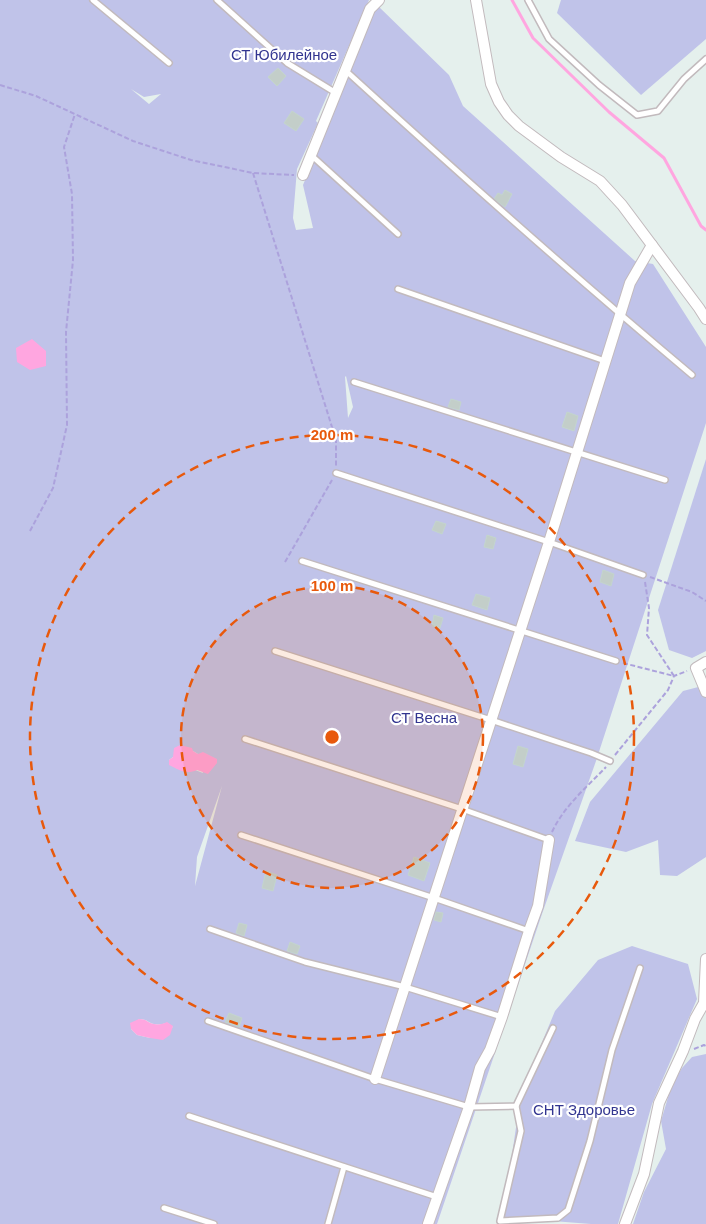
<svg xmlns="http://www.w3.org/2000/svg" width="706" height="1224" font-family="Helvetica,sans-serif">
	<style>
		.green { fill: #c0c3e9; fill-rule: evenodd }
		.water { fill: #ffa6e0 }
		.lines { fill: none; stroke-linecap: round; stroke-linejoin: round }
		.stream { stroke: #ffa6e0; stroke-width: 3 }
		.building { fill: #c3cec9; stroke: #c3d5ce }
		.service-casing { stroke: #c2babd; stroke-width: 8 }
		.minor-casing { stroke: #c2babd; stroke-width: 12 }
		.path { stroke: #aca2dc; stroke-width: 2; stroke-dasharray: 5 2.5; stroke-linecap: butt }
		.service { stroke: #fff; stroke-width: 5 }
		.minor { stroke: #fff; stroke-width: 10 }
		.ring { fill: none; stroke: #e8590c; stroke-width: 2.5; stroke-dasharray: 9 6 }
		.labels { text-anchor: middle; stroke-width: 4.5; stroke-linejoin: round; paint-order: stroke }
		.park-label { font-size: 15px; fill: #323590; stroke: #fff }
		.centre { fill: #e8590c; stroke: #fff; stroke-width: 2.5 }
		.ring-label { font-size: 15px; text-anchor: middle; font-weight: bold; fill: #e8590c; stroke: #fff; stroke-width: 4.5; stroke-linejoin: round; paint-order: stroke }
	</style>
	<rect width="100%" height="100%" fill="#e5f0ed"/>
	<!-- green -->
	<g class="green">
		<path d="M0,0H369L316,121L318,123L297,169L293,218L296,230L313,228L303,185L377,5L449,75L463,106L635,261L653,264L706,347V423L596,761L542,914L437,1224H0ZM131,89L144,97L161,94L149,104ZM346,376L353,407L348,418L345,377ZM193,751L198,754L203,773L169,760L173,757ZM222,786L195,886L197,857ZM139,1019C148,1019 148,1023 154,1024C158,1025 163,1024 167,1023L173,1027L150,1038L137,1035L131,1029Z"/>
		<polygon points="561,0 706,0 706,39 641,95 557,13"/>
		<polygon points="706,459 706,651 692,658 669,650 658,610"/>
		<polygon points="706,685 706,857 677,876 660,875 658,840 626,852 575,841 590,802 683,691"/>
		<polygon points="632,946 688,964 697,999 652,1104 618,1224 591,1224 503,1217 521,1093 555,1011 598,960"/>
		<polygon points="706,1054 706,1224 633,1224 644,1192 666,1149 661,1121 672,1084 682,1068 692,1057"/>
	</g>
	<!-- water -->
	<g class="water">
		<polygon points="32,339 46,351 46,366 30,370 17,362 16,348"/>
		<path d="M180,745L192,748L193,751L198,754L203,752L217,759V763L208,774L197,770C186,775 179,770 169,765V760L173,757L174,748Z"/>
		<path d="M139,1019C148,1019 147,1023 154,1024C158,1025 163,1024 167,1022L173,1026L170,1035L163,1040L150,1038L137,1035L131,1029L130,1023Z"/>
	</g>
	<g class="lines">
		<!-- stream -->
		<polyline class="stream" points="512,0 533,38 609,112 664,158 701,226 706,230"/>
	</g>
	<!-- building -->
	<g class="building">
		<polygon points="278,68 286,76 277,86 268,77"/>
		<polygon points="292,111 304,119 296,131 284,123"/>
		<polygon points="505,190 512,194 505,207 494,199 498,193 502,195"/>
		<polygon points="451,399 461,402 459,410 448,407"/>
		<polygon points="567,412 578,416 574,431 562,427"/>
		<polygon points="436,521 446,524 442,534 432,530"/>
		<polygon points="487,535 496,538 493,549 484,547"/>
		<polygon points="603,570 614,574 611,586 600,582"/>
		<polygon points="476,594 490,598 487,610 472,605"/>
		<polygon points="434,615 443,618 440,628 432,626"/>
		<polygon points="518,746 528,749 523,767 513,764"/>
		<polygon points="414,857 430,863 424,881 408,875"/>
		<polygon points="266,871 277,875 273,891 262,888"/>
		<polygon points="436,912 443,913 441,922 434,920"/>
		<polygon points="239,923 247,925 244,936 236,933"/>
		<polygon points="290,942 300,946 297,954 287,951"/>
		<polygon points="229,1013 242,1018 239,1027 225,1022"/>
	</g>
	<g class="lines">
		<!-- service casing -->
		<g class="service-casing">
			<g id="service">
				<polyline points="93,0 169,63"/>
				<polyline points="217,0 287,63 336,93"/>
				<polyline points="528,0 549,39 599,85 637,115 658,111 684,79 706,59"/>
				<path d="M345,70C459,174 574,276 692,375"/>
				<polyline points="311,155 398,234"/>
				<polyline points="398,289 605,361"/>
				<polyline points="354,382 665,480"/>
				<polyline points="336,473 549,542 643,575"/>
				<polyline points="302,561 616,661"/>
				<polyline points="275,651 491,720 591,753 610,761"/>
				<polyline points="245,739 462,809 549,840"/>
				<polyline points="241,835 434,898 529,931"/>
				<polyline points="210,929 305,962 405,987 502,1017"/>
				<polyline points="208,1021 375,1079 469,1107 516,1106 553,1028"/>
				<polyline points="516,1106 521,1131 500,1221 558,1218 568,1210 590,1141 612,1050 640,968"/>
				<polyline points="189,1116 437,1197"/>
				<polyline points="164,1208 214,1224"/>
				<polyline points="328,1224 344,1167"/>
			</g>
		</g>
		<!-- minor casing -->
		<g class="minor-casing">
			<g id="minor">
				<polyline points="476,0 491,84 499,102 508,115 519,126 561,157 600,181 622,205 699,308 706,319"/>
				<polyline points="303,175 370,9 379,0"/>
				<polyline points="706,662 696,668 706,692"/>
				<polyline points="375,1079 549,542 630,283 652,245"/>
				<polyline points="428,1224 469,1107 480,1068 490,1050 502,1017 529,931 538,906 549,840"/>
				<polyline points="625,1224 644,1174 659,1103 683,1051 695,1019 704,1003 706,959"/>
			</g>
		</g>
		<!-- path -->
		<g class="path">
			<polyline points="0,85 36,96 133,141 191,160 253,173 294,175"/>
			<polyline points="253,173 336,440 336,466"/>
			<polyline points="30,531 53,488 67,425 66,332 73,260 72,194 64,147 75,114"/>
			<polyline points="285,562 332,480"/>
			<polyline points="650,577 692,592 706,601"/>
			<polyline points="645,582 649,608 647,635 674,676"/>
			<polyline points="623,663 674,676"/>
			<polyline points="615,755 668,690 674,676 687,671"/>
			<path d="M552,832C564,806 587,787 606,767"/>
			<polyline points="694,1049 704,1045 706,1046"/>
		</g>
		<!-- service -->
		<use href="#service" class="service"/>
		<!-- minor -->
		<use href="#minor" class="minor"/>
	</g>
	<!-- distance rings -->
	<circle cx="332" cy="737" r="151" fill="#e8590c" fill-opacity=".12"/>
	<g class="ring">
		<circle cx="332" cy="737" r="151"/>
		<circle cx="332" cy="737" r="302"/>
	</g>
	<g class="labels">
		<!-- park labels -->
		<g class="park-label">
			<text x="284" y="60">СТ Юбилейное</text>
			<text x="424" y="723">СТ Весна</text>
			<text x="584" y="1115">СНТ Здоровье</text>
		</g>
	</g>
	<circle cx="332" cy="737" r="8" class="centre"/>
	<g class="ring-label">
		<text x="332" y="440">200 m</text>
		<text x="332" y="591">100 m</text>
	</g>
</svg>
